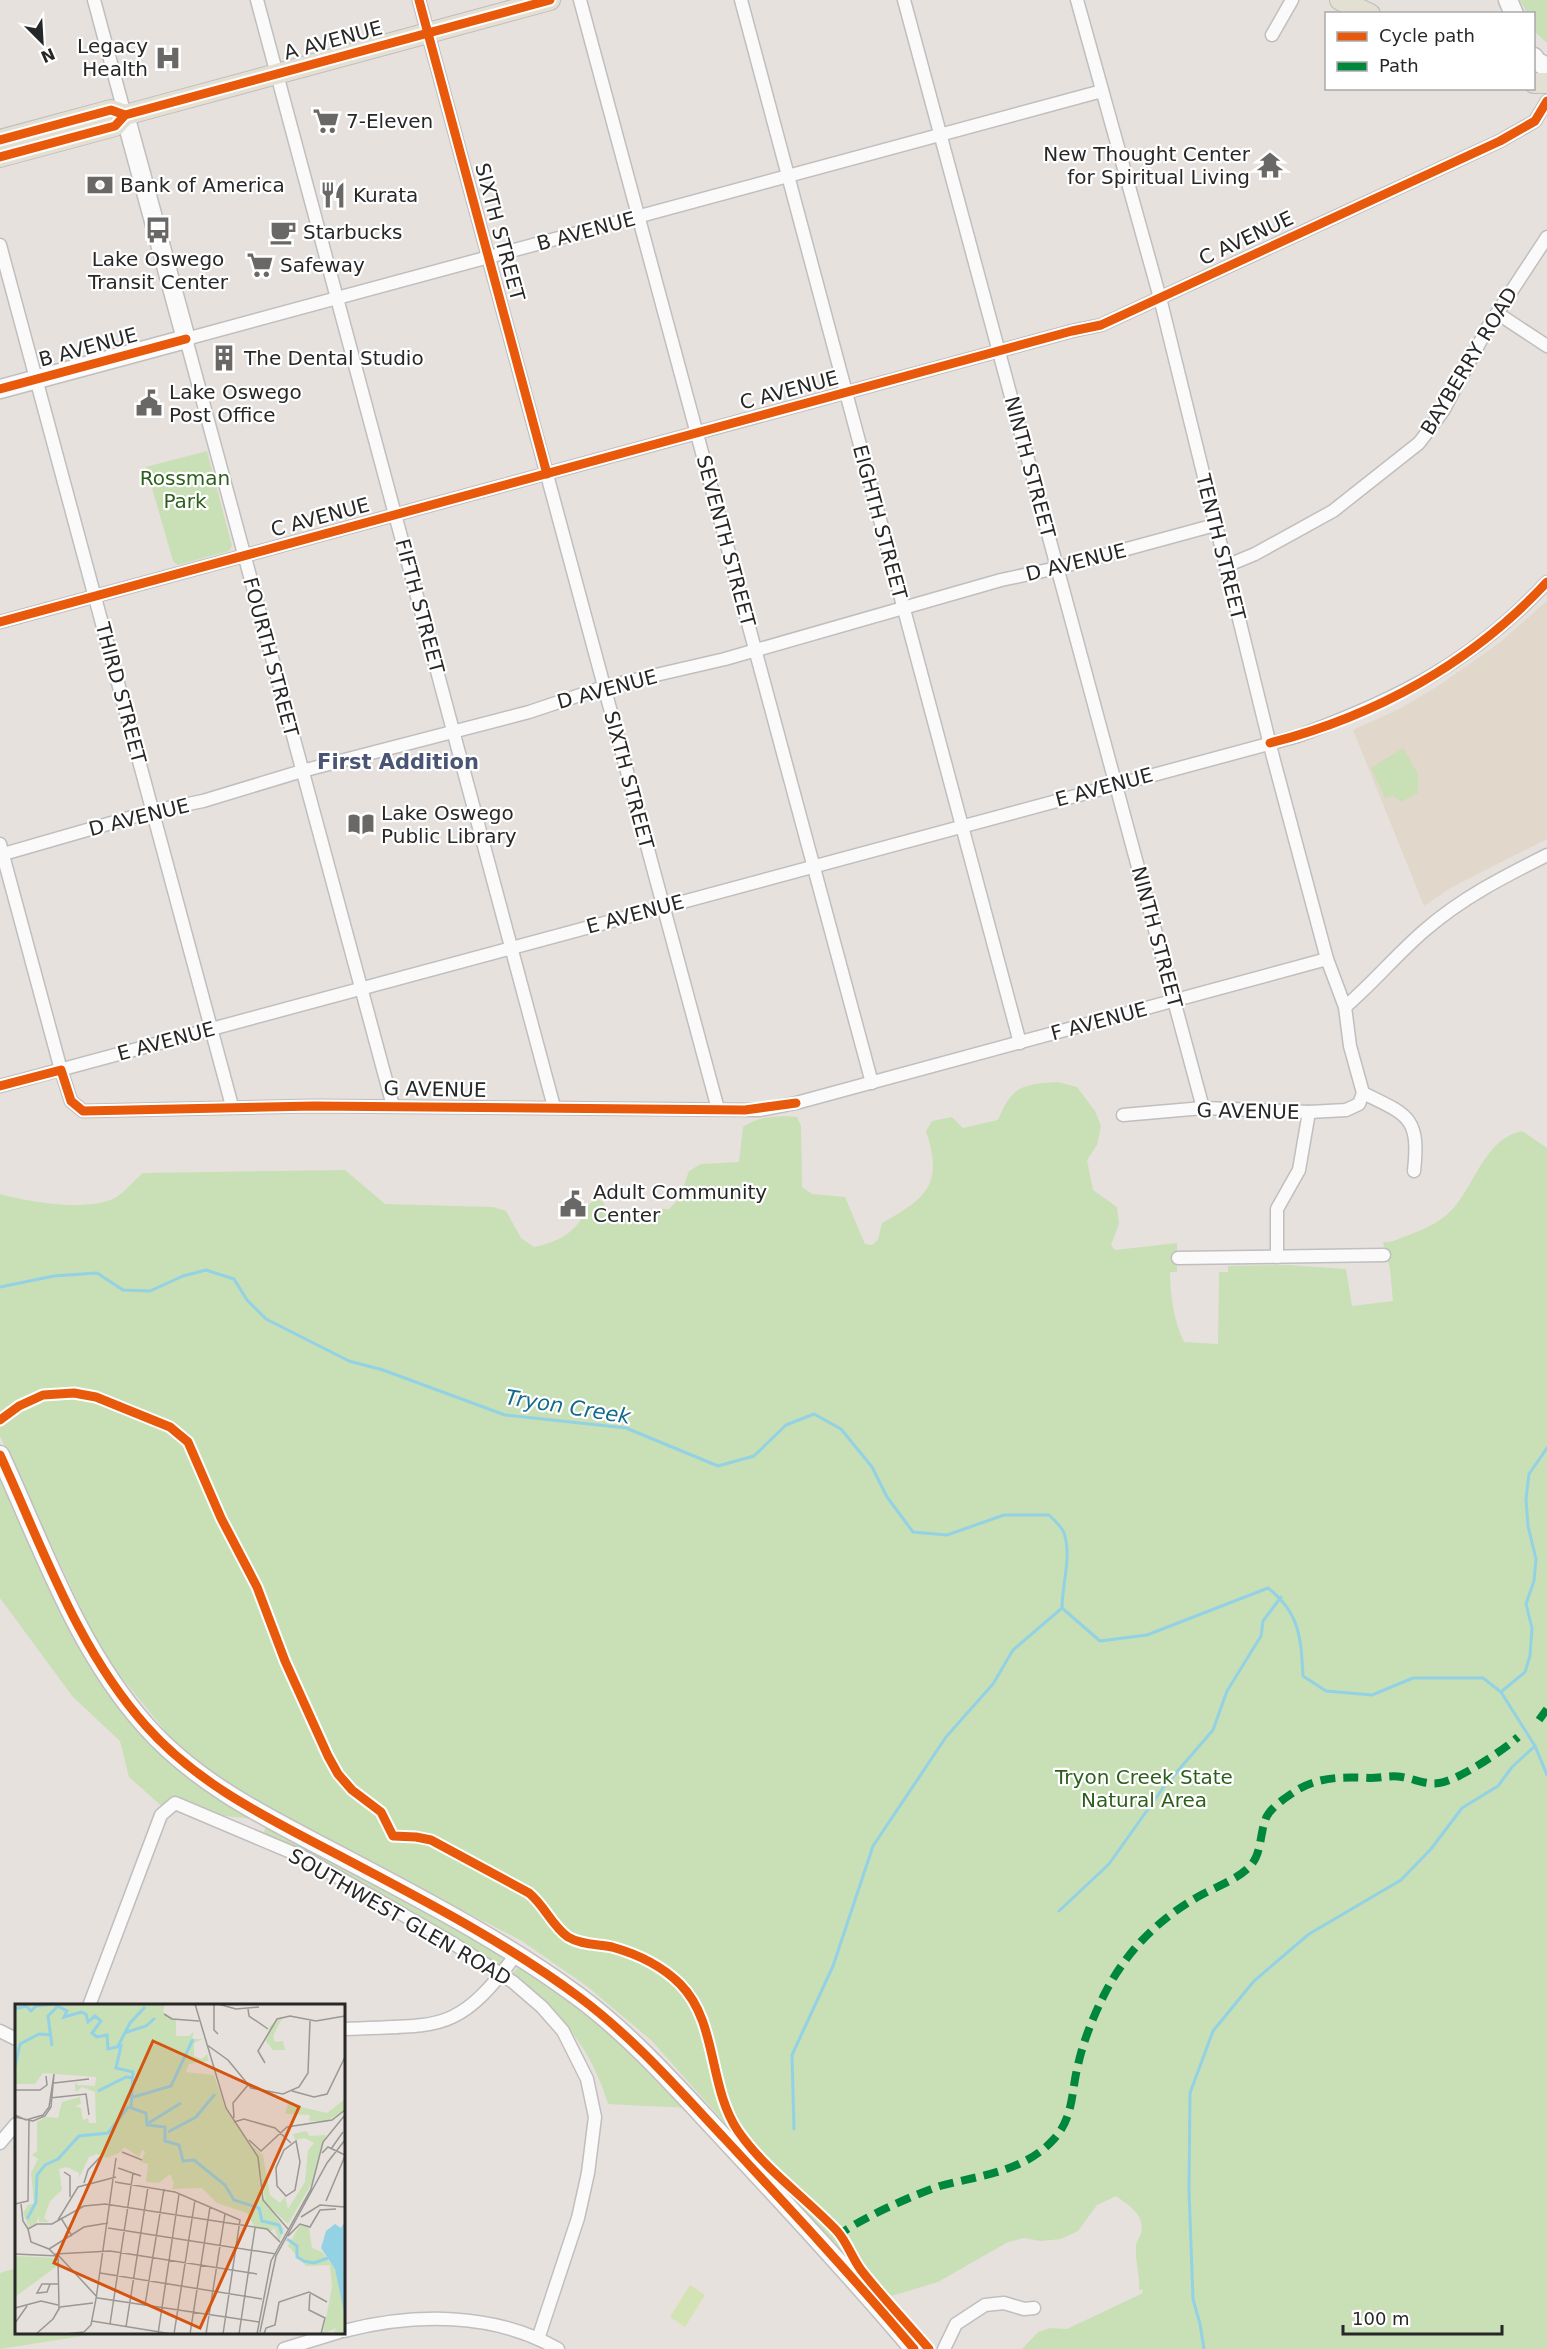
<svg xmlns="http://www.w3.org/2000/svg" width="1547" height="2349" font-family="'DejaVu Sans',sans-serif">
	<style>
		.education { fill: #e1d8cb }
		.green { fill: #c9dfb6 }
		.pitch { fill: #d4e3b4 }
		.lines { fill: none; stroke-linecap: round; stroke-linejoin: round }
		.stream { stroke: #93d2e4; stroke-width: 3 }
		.street-casing { stroke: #c0bebe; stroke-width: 15 }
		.secondary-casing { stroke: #c0bebe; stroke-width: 21 }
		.primary-casing { stroke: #bfbdbb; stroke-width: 22 }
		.street { stroke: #fbfafa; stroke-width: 12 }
		.secondary { stroke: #fbfafa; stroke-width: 18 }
		.primary { stroke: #e4dfd3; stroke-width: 20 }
		.quiet { stroke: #00873e; stroke-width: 8; stroke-dasharray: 15 8; stroke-linecap: butt }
		.cycleway-casing { stroke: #fff; stroke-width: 13 }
		.cycleway { stroke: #e8590c; stroke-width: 9 }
		.labels { text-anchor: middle; stroke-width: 4.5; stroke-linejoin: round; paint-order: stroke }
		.street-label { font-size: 20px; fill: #272727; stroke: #fff }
		.poi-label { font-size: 20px; fill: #272727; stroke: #fff; text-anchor: start }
		.park-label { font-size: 20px; fill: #2d5f1c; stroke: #fff }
		.neighbourhood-label { font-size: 21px; font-weight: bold; fill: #4a5475; stroke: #fff }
		.water-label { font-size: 21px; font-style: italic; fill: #13698f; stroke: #fff }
		.inset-river { fill: none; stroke: #93d2e4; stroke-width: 3 }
		.inset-road { fill: none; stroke: #9a9794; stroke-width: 1.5 }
		.view { fill: #d5540f; fill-opacity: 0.15; stroke: #d5540f; stroke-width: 3 }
		.inset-edge { fill: none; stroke: #272727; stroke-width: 3 }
	</style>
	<rect width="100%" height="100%" fill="#e6e1dc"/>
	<!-- education -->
	<polygon class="education" points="1547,601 1547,839 1452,887 1424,906 1353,730 1401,708 1441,684 1499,643"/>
	<!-- green -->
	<g class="green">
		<polygon points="1520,0 1547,0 1547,43 1536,33 1534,14 1527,13"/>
		<polygon points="207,451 232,546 229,551 178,565 173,561 146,467"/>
		<polygon points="1403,748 1418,774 1418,793 1401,802 1394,796 1385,798 1371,768"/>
		<path d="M1058,1082L1077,1087L1095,1111L1101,1126L1097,1145L1087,1160L1093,1190L1117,1207L1119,1224L1111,1245L1115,1250L1177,1243V1272H1170C1170,1294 1174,1322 1184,1342L1218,1344L1219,1272H1228V1266L1288,1265L1346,1269L1352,1306L1393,1301L1390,1269L1383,1242C1394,1243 1399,1238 1409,1235C1425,1229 1445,1220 1456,1205C1476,1180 1487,1138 1522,1131L1547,1148V2349H1022L1038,2332L1050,2328L1067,2329L1143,2293L1142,2289L1139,2290C1140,2275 1135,2261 1136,2247C1136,2242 1140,2237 1141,2233C1146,2215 1128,2205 1116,2196L1097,2205L1078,2231L1061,2239L1041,2241L1024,2238L1008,2242L938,2282L888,2297L885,2293L878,2296L652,2041L588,1987L522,1941L244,1797L210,1774L176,1744L117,1672L93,1634L0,1436V1194C29,1202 86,1212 115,1198C124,1193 134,1180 143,1173L345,1170L385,1204L493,1207L506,1211L521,1238L534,1247C551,1244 570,1236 580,1221C587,1210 585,1207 596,1198L604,1203L607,1218L611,1222L653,1209H669L679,1199L689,1171L701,1164L739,1162L743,1127C758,1116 780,1115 797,1117L801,1126L802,1187L812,1194L845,1197L865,1244L872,1245L878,1240L882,1223C926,1198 944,1185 926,1131L932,1121L952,1117L963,1128L998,1120C1012,1086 1022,1084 1058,1082Z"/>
		<polygon points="0,1470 104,1683 254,1819 166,1810 129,1777 120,1741 73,1697 0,1598"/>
		<polygon points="267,1825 504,1953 499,1967 263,1834"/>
		<path d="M522,1963L609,2029L688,2108L608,2104C591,2047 558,2009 512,1974Z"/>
		<polygon points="16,2268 16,2332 101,2333 0,2349 0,2273"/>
	</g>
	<!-- pitch -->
	<polygon class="pitch" points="690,2285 705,2295 685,2327 670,2317"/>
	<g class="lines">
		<!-- stream -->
		<g class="stream">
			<path d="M0,1287L54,1276L97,1273L123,1290L150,1291L183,1276L206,1270L234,1279L247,1300L266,1319L349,1361L383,1370L505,1415L626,1428L718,1466L754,1456L786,1425L814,1414L841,1429L872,1467L887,1497L913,1532L947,1535L1004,1515H1049C1054,1520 1062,1527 1064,1533C1072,1556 1062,1584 1062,1608L1100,1641L1147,1635L1268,1588C1300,1612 1301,1639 1303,1676L1326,1691L1372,1695L1413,1678H1483L1501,1692L1535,1746L1547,1775"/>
			<polyline points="1501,1692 1525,1672 1530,1656 1532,1628 1526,1604 1534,1581 1536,1559 1528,1526 1526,1499 1529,1474 1547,1448"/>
			<polyline points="1059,1911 1109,1864 1163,1788 1213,1730 1227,1691 1261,1636 1263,1621 1281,1597"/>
			<polyline points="794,2129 792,2055 833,1966 873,1846 946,1737 993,1684 1013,1650 1062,1608"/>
			<polyline points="1204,2349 1200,2324 1193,2299 1189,2190 1190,2093 1213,2031 1254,1981 1309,1934 1401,1880 1431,1849 1462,1808 1498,1786 1512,1767 1535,1746"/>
		</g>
		<!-- street casing -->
		<g class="street-casing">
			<g id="street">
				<polyline points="94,0 125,115"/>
				<polyline points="257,0 554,1107"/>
				<polyline points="419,0 718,1109"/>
				<polyline points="580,0 872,1083"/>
				<polyline points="741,0 1020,1043"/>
				<polyline points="904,0 1203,1108"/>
				<polyline points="1077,0 1160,298 1273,757 1327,959 1345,1007 1350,1046 1363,1093 1359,1104 1346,1110 1309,1112 1203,1108 1123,1115"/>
				<polyline points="1272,35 1292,0"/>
				<polyline points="0,245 232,1106"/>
				<polyline points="1497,313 1547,346"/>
				<polyline points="1226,566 1255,554 1333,511 1419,443 1443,411 1488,327 1547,237"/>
				<polyline points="0,622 1072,331 1101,325 1500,141 1535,121 1547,101"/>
				<polyline points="0,844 61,1070 71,1101 83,1111 314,1106 760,1110 796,1103 1327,959"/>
				<polyline points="0,855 153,811 203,801 302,771 529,712 604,687 725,659 1001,580 1057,568 1215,525"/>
				<path d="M1345,1007C1373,983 1397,954 1425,930C1462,898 1503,877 1547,855"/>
				<path d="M0,1086L1298,736C1398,699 1473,662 1547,582"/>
				<path d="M1363,1093C1408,1115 1420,1117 1414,1171"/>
				<polyline points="393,1106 186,339 1102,91"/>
				<polyline points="1277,1257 1277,1209 1299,1170 1309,1112"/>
				<polyline points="1178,1258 1384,1255"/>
				<polyline points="89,2006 161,1815 175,1803 305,1858 454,1944 513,1982 542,2007 563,2031 587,2079 595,2117 588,2173 578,2218 538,2339"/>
				<path d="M344,2029C438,2024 456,2037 517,1953"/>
				<polyline points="0,2031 16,2039"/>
				<polyline points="0,2143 16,2124"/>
				<path d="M344,2331C414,2313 494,2312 558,2349"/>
				<polyline points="284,2349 339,2332"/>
				<polyline points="944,2349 956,2324 985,2305 1004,2303 1024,2309 1034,2308"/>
			</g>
		</g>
		<!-- secondary casing -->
		<g class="secondary-casing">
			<g id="secondary">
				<polyline points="1508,0 1514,14"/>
				<polyline points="1534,57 1536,61 1547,67"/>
				<polyline points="0,389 186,339 125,115"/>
				<path d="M0,1455C43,1548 77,1649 146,1726C199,1786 272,1820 342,1857C423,1900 505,1942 579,1997C633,2037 679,2090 725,2139C789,2208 853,2277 914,2349"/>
			</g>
		</g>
		<!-- primary casing -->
		<g class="primary-casing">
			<g id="primary">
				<polyline points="1340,0 1370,14"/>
				<polyline points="1534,83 1547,83"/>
				<polyline points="0,140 111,110 125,115"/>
				<polyline points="0,157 115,126 125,115 550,0"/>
			</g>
		</g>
		<!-- street -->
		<use href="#street" class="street"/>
		<!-- secondary -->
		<use href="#secondary" class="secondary"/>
		<!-- primary -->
		<use href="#primary" class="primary"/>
		<!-- quiet -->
		<g class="quiet">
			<polyline points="1539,1720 1547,1709"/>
			<path d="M836,2237C855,2221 915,2194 940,2186C981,2175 1024,2172 1054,2139C1074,2117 1071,2092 1078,2065C1083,2042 1093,2017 1104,1995C1126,1951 1160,1917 1203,1894C1218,1886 1240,1878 1251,1865C1261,1854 1260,1835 1265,1821C1268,1809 1284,1799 1294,1792C1318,1776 1343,1777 1370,1778C1381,1778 1391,1775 1402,1777C1415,1779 1426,1785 1439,1783C1457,1781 1504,1750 1518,1737"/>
		</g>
		<!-- cycleway casing -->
		<g class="cycleway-casing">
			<g id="cycleway">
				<polyline points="419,0 547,474"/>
				<polyline points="0,140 111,110 125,115"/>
				<polyline points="0,157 115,126 125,115 550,0"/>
				<polyline points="0,389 186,339"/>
				<polyline points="0,622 1072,331 1101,325 1500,141 1535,121 1547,101"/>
				<path d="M1270,743C1376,716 1472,663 1547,582"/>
				<polyline points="0,1086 61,1070 71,1101 83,1111 314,1106 745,1110 796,1103"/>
				<path d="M0,1420L19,1406L43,1395L74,1393L96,1397L170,1427L188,1442L221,1518L257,1587L285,1661L328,1756L338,1774L352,1790L381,1812L393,1836L416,1837L431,1840L529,1893C545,1906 552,1926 568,1937C581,1945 598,1944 612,1947C637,1954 662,1966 680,1984C718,2022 708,2087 738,2131C765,2170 805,2197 837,2231C847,2242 852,2258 861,2270C882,2297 907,2323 929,2349"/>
				<path d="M0,1455C43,1548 77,1649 146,1726C199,1786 272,1820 342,1857C423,1900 505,1942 579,1997C633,2037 679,2090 725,2139C789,2208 853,2277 914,2349"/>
			</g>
		</g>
		<!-- cycleway -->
		<use href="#cycleway" class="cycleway"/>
	</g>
	<!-- icons -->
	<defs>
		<g id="hospital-bare" transform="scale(2.07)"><path d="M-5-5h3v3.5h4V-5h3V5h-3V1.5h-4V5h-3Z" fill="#6a6866" stroke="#fff" stroke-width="2.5" paint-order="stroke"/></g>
		<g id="supermarket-bare" transform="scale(2.07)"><path d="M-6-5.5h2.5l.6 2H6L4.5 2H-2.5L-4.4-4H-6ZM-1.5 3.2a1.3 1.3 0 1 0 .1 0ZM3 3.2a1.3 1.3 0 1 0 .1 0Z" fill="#6a6866" stroke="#fff" stroke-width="2.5" paint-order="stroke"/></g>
		<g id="temple-bare" transform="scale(2.07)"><path d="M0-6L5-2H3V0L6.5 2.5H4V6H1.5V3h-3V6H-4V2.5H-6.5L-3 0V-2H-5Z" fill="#6a6866" stroke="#fff" stroke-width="2.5" paint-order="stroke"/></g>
		<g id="bank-bare" transform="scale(2.07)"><path d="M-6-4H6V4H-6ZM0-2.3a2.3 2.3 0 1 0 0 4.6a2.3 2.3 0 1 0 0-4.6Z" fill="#6a6866" stroke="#fff" stroke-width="2.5" paint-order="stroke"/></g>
		<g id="restaurant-bare" transform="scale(2.07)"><path d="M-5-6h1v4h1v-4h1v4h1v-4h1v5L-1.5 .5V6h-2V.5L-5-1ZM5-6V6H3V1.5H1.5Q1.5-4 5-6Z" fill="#6a6866" stroke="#fff" stroke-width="2.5" paint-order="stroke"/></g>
		<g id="bus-bare" transform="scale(2.07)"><path d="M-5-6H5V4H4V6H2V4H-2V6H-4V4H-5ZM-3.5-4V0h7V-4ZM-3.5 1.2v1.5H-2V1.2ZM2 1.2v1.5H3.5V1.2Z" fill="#6a6866" stroke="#fff" stroke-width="2.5" paint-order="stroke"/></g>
		<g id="cafe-bare" transform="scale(2.07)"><path d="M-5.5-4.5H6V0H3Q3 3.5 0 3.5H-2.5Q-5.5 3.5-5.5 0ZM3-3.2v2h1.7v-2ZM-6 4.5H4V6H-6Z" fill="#6a6866" stroke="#fff" stroke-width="2.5" paint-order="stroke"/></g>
		<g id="building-bare" transform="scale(2.07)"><path d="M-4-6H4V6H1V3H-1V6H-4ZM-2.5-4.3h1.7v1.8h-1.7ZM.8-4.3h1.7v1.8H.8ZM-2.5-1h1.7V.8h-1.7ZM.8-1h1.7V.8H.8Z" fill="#6a6866" stroke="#fff" stroke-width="2.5" paint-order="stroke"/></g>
		<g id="civic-bare" transform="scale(2.07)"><path d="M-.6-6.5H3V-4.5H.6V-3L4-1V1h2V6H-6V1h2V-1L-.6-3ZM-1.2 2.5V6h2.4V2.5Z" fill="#6a6866" stroke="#fff" stroke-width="2.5" paint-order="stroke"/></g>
		<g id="library-bare" transform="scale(2.07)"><path d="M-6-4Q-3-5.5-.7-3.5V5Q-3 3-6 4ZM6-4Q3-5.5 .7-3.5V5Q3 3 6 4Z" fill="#6a6866" stroke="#fff" stroke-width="2.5" paint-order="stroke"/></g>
	</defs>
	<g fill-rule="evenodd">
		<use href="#hospital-bare" x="168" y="58"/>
		<use href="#supermarket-bare" x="326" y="121"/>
		<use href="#temple-bare" x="1270" y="165"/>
		<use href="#bank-bare" x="100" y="185"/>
		<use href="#restaurant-bare" x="333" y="195"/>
		<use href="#bus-bare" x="158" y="230"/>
		<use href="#cafe-bare" x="283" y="232"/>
		<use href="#supermarket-bare" x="260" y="265"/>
		<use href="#building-bare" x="224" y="358"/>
		<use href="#civic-bare" x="149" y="403"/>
		<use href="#library-bare" x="361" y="824"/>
		<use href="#civic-bare" x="573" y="1204"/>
	</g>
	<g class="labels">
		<!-- street labels -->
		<g class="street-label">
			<text transform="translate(333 40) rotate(-15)" y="7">A AVENUE</text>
			<text transform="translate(586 231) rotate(-15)" y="7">B AVENUE</text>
			<text transform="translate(500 232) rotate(75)" y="7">SIXTH STREET</text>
			<text transform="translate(1246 238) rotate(-25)" y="7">C AVENUE</text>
			<text transform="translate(88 347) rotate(-15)" y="7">B AVENUE</text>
			<text transform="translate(1469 361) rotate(-59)" y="7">BAYBERRY ROAD</text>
			<text transform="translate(789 390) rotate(-15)" y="7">C AVENUE</text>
			<text transform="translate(1030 467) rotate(75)" y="7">NINTH STREET</text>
			<text transform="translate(320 517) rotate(-15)" y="7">C AVENUE</text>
			<text transform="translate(880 522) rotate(75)" y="7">EIGHTH STREET</text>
			<text transform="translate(726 541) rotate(75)" y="7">SEVENTH STREET</text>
			<text transform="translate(1221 547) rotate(76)" y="7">TENTH STREET</text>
			<text transform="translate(1076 562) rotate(-14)" y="7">D AVENUE</text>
			<text transform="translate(420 606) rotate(75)" y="7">FIFTH STREET</text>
			<text transform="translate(271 657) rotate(75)" y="7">FOURTH STREET</text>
			<text transform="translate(607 689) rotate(-15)" y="7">D AVENUE</text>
			<text transform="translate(121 693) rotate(75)" y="7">THIRD STREET</text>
			<text transform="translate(629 780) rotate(75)" y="7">SIXTH STREET</text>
			<text transform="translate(1104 787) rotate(-15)" y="7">E AVENUE</text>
			<text transform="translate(139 817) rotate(-14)" y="7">D AVENUE</text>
			<text transform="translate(635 914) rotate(-15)" y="7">E AVENUE</text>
			<text transform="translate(1157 937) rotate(75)" y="7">NINTH STREET</text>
			<text transform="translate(1099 1021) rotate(-15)" y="7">F AVENUE</text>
			<text transform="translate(166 1041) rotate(-15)" y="7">E AVENUE</text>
			<text transform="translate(435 1089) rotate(1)" y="7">G AVENUE</text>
			<text transform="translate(1248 1111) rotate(1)" y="7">G AVENUE</text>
			<text transform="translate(400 1917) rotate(30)" y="7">SOUTHWEST GLEN ROAD</text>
		</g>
		<!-- poi labels -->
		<g class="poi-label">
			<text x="148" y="53" text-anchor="end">Legacy<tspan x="148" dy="23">Health</tspan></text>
			<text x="346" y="128">7-Eleven</text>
			<text x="1250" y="161" text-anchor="end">New Thought Center<tspan x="1250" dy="23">for Spiritual Living</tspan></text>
			<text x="120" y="192">Bank of America</text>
			<text x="353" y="202">Kurata</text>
			<text x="303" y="239">Starbucks</text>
			<text x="158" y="266" text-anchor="middle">Lake Oswego<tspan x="158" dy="23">Transit Center</tspan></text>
			<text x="280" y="272">Safeway</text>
			<text x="244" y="365">The Dental Studio</text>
			<text x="169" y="399">Lake Oswego<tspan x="169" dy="23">Post Office</tspan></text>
			<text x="381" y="820">Lake Oswego<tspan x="381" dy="23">Public Library</tspan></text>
			<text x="593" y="1199">Adult Community<tspan x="593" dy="23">Center</tspan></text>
		</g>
		<!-- park labels -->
		<g class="park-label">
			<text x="185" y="485">Rossman<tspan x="185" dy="23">Park</tspan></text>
			<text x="1144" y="1784">Tryon Creek State<tspan x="1144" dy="23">Natural Area</tspan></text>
		</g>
		<!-- neighbourhood labels -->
		<g class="neighbourhood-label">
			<text x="398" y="769">First Addition</text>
		</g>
		<!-- water labels -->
		<g class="water-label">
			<text transform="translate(568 1407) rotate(9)" y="7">Tryon Creek</text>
		</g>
	</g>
	<!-- overview -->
	<g transform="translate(15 2004)">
		<rect width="330" height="330" fill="#e6e1dc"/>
		<path d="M0,0H150L148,8L161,16V32H174L179,28L177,35H188L179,39V52L187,55L192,50L194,57L174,60L171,68L199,71L210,104L242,152L246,190L269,225L264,237L259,223L257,227L239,222L232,209L202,199L187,184L157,185L159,179L155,170L144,179L131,178L133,160L126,158L130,148L127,146L124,153L109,143L106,148L92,154L82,150L74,153L64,174V169L52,163L44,165L47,186L35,197L29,214L34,218H24V211L21,220L14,223L8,209L13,201L19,200L16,169L23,155L17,151L22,147V118L31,113L43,114L47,98L65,93L66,100L60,102L66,104L68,116L73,114L74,119H81L80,88L67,83L61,88L60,82L61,77L62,81L80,82L81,73L28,69L20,80H0ZM268,13L258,32L260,38L268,37L270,46H258L251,37L255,22ZM330,95V106L312,117H294L295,111L270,110L273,100L312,109ZM292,127L294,132L311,131L297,179L273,220L251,199L238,142L248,151L255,191L265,199L270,193L273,205L290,178L293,146L299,139L290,134L280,136L278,130ZM285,221L294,223L297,244L307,248L320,265L330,298L329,330H318L321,324L308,330L317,283L315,261L291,262L273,242ZM0,252L40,254L42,262L0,293Z" fill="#c9dfb6"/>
		<path d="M330,217V313L320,265L306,244L311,227L320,220L326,224Z" fill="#93d2e4"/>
		<path class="inset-river" d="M39,0L52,7L49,13L66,8L71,10L73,18L80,12L86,17L77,29L82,33L92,31L93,45L106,42L101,64L118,68L116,104L131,109L132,121L150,123V137L164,141L168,157L179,156L210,181L219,196L244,204L247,217L264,221L267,230M0,5L11,2L16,7L21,2L39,0M109,29L131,22L140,14M37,42L33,12L42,3M103,42L115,19L130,3M0,63L5,40L24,30L37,31M83,87L111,73L119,74M115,94L156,82L178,35M132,120L166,99M153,128L181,113L200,90M12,215L21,198L22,171L30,161L43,155L64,132L93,129L114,102M272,235L282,242V253L289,257L299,259L313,254"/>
		<path class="inset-road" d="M180,0L211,104L243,153L248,196L273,225M199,0V26L203,30M203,0L221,5L244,3M233,5L234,12L253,25M149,10L157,15L184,17M192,41L213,56L236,84L268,90L284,83L293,69L295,17M250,59L243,47L262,15L275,12L301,17L330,12M39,79L74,75M0,86H25L32,81L31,72M277,87L299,93L312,90L330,53M35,94L71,90L74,111M0,111L11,116L28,111L34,103L39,70L36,103L30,112L18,117L0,113M219,114L218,99L233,81M219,118L229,115L260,124L276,139M234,136L246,147L272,123L317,116L330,106M281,137L285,158L280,186L271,192L262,182L261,164L269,146ZM316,145L328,128M107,148L127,156M307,149L313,143L330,151M103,164L126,172M49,168L55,172V193M100,178L160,188L225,216L208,330M69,179L73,166L87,151M311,197L330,152M0,200L13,197L14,116M6,200L8,217L13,225M286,213L305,201L330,203M46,214L57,232M43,216L63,183L101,173M93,224L261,250M13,225L22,220H37L69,202L90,200L252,225L265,238M13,225L16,238L34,245L43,254L44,304M273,232L285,220L295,223L305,206L321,205M34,245L69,223L93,219M0,250L44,252L83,294L244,318M40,250L95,247L242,270M85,269L247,295M35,280L32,288L22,289L27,280H43M295,288L294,306L310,314L306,330M130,301L149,185M45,303L78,299M0,304L26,297L43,301M77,317L157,330M0,319L12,302M95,320L118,169M111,323L133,183M69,328L76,321L81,295L101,154M245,328L261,252L312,159L330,136M21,330L38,315L45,303M50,330L69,328M143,330L164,190M159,330L180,196M175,330L195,203M191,330L210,210M224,330L240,224M242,330L256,257L296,185L308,138L330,111M249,330L251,324L260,321L264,298L294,288L312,298"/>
		<path class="view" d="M138,37L284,103L185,324L39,259Z"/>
		<rect width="330" height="330" class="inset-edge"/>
	</g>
	<!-- legend -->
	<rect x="1325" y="12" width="210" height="78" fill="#ffffff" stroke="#a9a9a9" stroke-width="1.5"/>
	<rect x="1337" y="32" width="30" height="9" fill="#e8590c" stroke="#a9a9a9" stroke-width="1.5"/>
	<text x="1379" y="42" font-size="18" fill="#272727">Cycle path</text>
	<rect x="1337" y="62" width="30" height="9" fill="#00873e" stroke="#a9a9a9" stroke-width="1.5"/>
	<text x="1379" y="72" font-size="18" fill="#272727">Path</text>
	<!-- north arrow -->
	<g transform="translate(42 42) rotate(156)" stroke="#ffffff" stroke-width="4.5" paint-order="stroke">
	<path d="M0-4.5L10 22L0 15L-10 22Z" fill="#272727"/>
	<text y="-9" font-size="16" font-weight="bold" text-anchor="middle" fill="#272727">N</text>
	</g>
	<!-- scale -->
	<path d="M1343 2325v9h159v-9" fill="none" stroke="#272727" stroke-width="3"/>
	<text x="1352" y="2325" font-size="18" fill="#272727" stroke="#ffffff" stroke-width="4.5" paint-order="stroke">100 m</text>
</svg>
